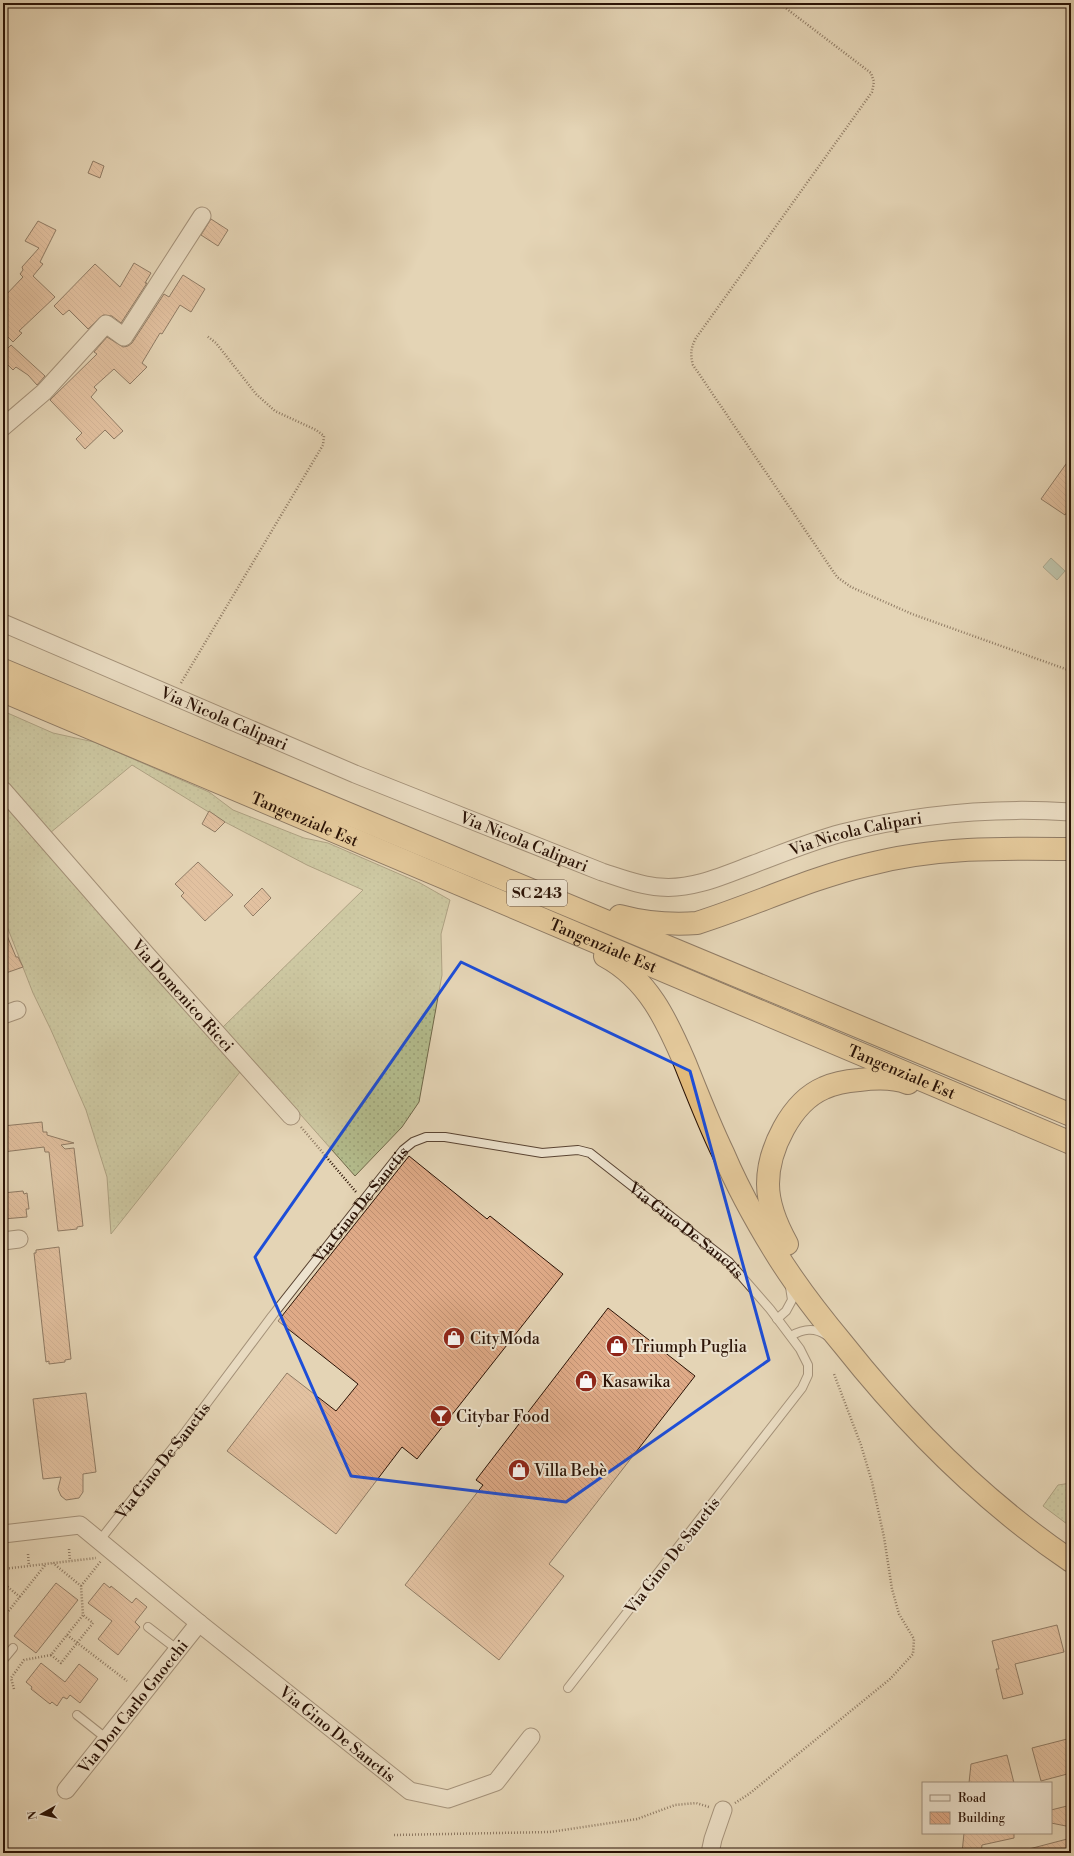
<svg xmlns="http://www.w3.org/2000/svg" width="1074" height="1856" font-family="'Libre Bodoni',serif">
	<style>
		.grass { fill: url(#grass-dots); stroke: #70684a }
		.water { fill: #97b9a8; stroke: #6c7767 }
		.building { fill: url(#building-back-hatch); stroke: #2b1306 }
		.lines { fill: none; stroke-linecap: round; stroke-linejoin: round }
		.lane-casing { stroke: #594332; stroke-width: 10 }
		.street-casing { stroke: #594332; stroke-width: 19 }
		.highway-casing { stroke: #2b1306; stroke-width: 24 }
		.path { stroke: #2b1306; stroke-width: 2.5; stroke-dasharray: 1 2; stroke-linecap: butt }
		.lane { stroke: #ede3cf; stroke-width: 8 }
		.street { stroke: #ede3cf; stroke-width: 17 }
		.highway { stroke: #e2ba7a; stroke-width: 22 }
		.marked { fill: none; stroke: #1d4ed8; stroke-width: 3; stroke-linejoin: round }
		.labels { text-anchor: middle; stroke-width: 4; stroke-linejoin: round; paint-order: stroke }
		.shield { fill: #ede3cf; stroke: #655142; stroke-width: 1 }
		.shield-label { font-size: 15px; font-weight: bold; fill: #2b1306 }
		.street-label { font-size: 16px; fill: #2b1306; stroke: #ede3cf }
		.poi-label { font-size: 16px; fill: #2b1306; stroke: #ede3cf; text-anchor: start }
	</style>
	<defs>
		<pattern id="grass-dots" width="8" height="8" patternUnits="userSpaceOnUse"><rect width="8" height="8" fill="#b4bd8e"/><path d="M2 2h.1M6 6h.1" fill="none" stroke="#9ba279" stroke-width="1.8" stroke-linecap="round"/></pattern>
		<pattern id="building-back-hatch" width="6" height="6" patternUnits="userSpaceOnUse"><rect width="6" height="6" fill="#dfaa87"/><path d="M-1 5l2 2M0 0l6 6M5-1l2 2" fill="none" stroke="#c09173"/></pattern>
	</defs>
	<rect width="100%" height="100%" fill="#e4d4b5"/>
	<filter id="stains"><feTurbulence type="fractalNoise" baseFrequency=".005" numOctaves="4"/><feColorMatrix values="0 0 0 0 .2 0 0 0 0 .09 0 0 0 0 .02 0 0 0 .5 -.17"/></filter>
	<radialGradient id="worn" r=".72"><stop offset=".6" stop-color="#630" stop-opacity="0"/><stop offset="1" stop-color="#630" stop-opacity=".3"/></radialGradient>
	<!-- grass -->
	<g class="grass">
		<polygon points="3,711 53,733 94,742 209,792 233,810 304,838 328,843 420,883 450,900 441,934 442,975 419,1102 402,1127 355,1176 223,1027 363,890 307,865 225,822 132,765 50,833 3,780"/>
		<polygon points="3,804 240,1072 111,1234 107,1177 86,1110 51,1030 33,993 3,916"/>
		<polygon points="1071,1483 1071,1527 1043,1506 1058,1485"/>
	</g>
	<!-- water -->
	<polygon class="water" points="1051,558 1065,571 1057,580 1043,567"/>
	<!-- building -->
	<g class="building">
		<polygon points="93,161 104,166 100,178 88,173"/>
		<polygon points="211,219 228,230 218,246 201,235"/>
		<polygon points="38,221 56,230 40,262 43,264 33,276 55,297 19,331 22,333 13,342 3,332 3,324 8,319 3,314 3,298 23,277 20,274 23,270 22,267 39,248 25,241"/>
		<polygon points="134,263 151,273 145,283 147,283 121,323 112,316 103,315 88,329 69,310 63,315 54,306 95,264 120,287"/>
		<polygon points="183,275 205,289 191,312 180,305 162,334 160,333 142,363 147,367 130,384 114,369 94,387 97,390 91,397 123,431 114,439 105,430 85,449 76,439 82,433 50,400 97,354 94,352 107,337 123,347 128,346 132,343 164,294 169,297"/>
		<polygon points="11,345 45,376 37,385 28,375 16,367 13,370 3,360 3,353"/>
		<polygon points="1071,457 1071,506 1065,515 1041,499"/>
		<polygon points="209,811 225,822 215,832 202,824"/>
		<polygon points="198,862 233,895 205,921 181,896 184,893 175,884"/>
		<polygon points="262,888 271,898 253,916 244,906"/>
		<polygon points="3,926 16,957 18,957 23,967 3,974"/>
		<polygon points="42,1122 43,1132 47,1132 47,1135 74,1143 61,1145 65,1149 74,1148 83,1226 77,1227 77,1229 58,1231 49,1152 45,1152 44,1147 3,1152 3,1126"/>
		<polygon points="409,1156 487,1219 490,1216 563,1274 417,1459 402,1447 336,1534 227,1451 287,1373 336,1411 358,1384 278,1321"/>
		<polygon points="23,1191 24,1194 27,1193 29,1209 26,1209 27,1217 3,1219 3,1193"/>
		<polygon points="59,1247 71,1359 65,1360 65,1362 49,1364 49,1361 46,1362 34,1253 36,1253 36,1250"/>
		<polygon points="608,1308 695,1376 549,1564 564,1576 499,1660 405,1585 483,1485 476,1480"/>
		<polygon points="86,1393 96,1472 83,1474 83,1492 79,1498 66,1500 61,1496 58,1489 61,1477 43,1479 33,1399"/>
		<polygon points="56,1583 78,1600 36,1653 14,1636"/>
		<polygon points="104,1583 110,1588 111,1586 132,1603 136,1598 147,1607 135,1622 140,1627 118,1655 98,1639 112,1621 88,1603"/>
		<polygon points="1057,1625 1064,1652 1015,1664 1023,1694 1003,1699 996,1669 999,1669 992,1641"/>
		<polygon points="41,1663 65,1682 79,1664 98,1679 80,1703 70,1695 67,1699 63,1697 57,1706 52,1702 50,1704 31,1689 32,1687 26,1682"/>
		<polygon points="1071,1738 1071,1773 1041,1781 1032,1748"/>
		<polygon points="1007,1755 1014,1783 969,1783 971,1764"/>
		<polygon points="1071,1805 1071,1827 1051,1823 1051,1810"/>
		<polygon points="964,1833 1014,1833 1014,1838 982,1845 981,1853 962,1853"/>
		<polygon points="1071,1838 1071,1853 1029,1853 1029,1849"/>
	</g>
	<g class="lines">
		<!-- lane casing -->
		<g class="lane-casing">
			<g id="lane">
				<polyline points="777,1319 786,1311 792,1300 790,1287"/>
				<path d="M791,1336C803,1329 814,1327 826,1335"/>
				<path id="s1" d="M100,1540L186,1431L272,1316L403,1150L413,1142L426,1137H445L542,1153L578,1150L590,1153L729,1262L770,1309L800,1349L808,1365V1375L802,1388L568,1688"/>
				<polyline points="148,1627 178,1650"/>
				<polyline points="3,1660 13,1648"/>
				<polyline points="77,1715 107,1739"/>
			</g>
		</g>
		<!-- street casing -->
		<g class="street-casing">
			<g id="street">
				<polyline points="3,427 44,392 106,324 124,337 202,216"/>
				<path id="s2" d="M3,623L355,774L602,872C621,878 640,886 660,887C692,890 725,875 754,864C783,853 812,841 842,833C916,814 995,807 1071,812"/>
				<path id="s3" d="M3,790L146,954L291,1116"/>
				<polyline points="3,1015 17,1010"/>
				<polyline points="3,1241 19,1239"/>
				<path id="s4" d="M3,1534L80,1525L199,1623L410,1791L448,1799L496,1782L531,1737"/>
				<path id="s5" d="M66,1790L199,1623"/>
				<polyline points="710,1853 713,1839 723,1810"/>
			</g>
		</g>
		<!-- highway casing -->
		<g class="highway-casing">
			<g id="highway">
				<polyline points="3,670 1071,1115"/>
				<path id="s6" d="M3,691L1071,1143"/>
				<path d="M620,916C646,923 670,925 697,923C754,905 808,879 866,865C934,847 1002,848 1071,849"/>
				<path d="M605,956C648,979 667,1021 685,1063C697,1093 709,1124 723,1153C737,1186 755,1219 774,1250C794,1283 818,1314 843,1344C908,1426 984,1502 1071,1561"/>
				<path d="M787,1244C777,1226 768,1205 768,1184C768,1150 791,1102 824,1088C835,1083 847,1081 859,1080C875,1078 893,1077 908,1083"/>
			</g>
		</g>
		<!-- path -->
		<g class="path">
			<path d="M779,3L871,73L874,82L872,92L696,338C691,347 690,354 693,365L837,577L851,587L912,614L1071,671"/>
			<polyline points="181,683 323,445 324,436 316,430 275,411 256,394 216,343 207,336"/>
			<polyline points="301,1127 356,1192"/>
			<polyline points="69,1549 70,1561"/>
			<polyline points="28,1554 29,1566"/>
			<polyline points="3,1569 96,1558"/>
			<polyline points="3,1583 20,1597"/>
			<polyline points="81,1586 101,1561"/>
			<polyline points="3,1618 46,1564"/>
			<polyline points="67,1635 127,1681"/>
			<polyline points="51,1655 61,1663 93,1623 83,1615"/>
			<polyline points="14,1689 11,1678 24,1660 51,1655 83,1615 81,1586 53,1563"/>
			<polyline points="735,1803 749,1794 890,1679 913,1654 914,1639 899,1614 892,1589 884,1537 872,1482 861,1445 834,1374"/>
			<polyline points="394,1835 550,1832 637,1819 675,1805 696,1803 709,1807"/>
		</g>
		<!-- lane -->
		<use href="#lane" class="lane"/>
		<!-- street -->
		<use href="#street" class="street"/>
		<!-- highway -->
		<use href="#highway" class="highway"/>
	</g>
	<!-- marked area -->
	<path d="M0 0H1074V1856H0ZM461,962L690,1071L769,1360L566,1502L351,1476L255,1257Z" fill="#e4d4b5" fill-opacity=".55" fill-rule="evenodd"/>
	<path class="marked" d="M461,962L690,1071L769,1360L566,1502L351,1476L255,1257Z"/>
	<!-- icons -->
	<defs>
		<g id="shop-disc" transform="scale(1.15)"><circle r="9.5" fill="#8f2418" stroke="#ede3cf"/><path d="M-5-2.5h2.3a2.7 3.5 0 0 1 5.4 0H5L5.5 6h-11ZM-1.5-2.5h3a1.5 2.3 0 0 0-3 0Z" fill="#fff"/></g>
		<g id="bar-disc" transform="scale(1.15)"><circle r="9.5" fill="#8f2418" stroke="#ede3cf"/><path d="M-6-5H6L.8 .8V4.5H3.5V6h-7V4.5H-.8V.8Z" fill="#fff"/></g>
	</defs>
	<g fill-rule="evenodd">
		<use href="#shop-disc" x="454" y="1338"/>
		<use href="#shop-disc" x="617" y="1346"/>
		<use href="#shop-disc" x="586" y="1381"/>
		<use href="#bar-disc" x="441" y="1416"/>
		<use href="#shop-disc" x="519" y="1470"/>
	</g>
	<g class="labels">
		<!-- shield labels -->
		<rect class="shield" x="507" y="880" width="60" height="26" rx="3"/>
		<g class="shield-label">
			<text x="537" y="898">SC 243</text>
		</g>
		<!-- street labels -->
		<g class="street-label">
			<text dy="6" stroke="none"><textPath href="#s2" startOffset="241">Via Nicola Calipari</textPath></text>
			<text dy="6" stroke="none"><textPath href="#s6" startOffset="328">Tangenziale Est</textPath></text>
			<text dy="6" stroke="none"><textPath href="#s2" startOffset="913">Via Nicola Calipari</textPath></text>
			<text dy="6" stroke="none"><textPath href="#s2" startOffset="565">Via Nicola Calipari</textPath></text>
			<text dy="6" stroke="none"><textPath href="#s6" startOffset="652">Tangenziale Est</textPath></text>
			<text dy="6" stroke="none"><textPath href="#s3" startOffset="273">Via Domenico Ricci</textPath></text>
			<text dy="6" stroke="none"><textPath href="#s6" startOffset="976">Tangenziale Est</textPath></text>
			<text dy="6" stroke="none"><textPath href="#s1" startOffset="425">Via Gino De Sanctis</textPath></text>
			<text dy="6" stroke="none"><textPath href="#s1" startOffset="810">Via Gino De Sanctis</textPath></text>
			<text dy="6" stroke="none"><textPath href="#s1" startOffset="101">Via Gino De Sanctis</textPath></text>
			<text transform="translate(672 1555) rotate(-52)" y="6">Via Gino De Sanctis</text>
			<text dy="6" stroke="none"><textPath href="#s5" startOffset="107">Via Don Carlo Gnocchi</textPath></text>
			<text dy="6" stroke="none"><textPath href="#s4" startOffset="409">Via Gino De Sanctis</textPath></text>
		</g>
		<!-- poi labels -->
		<g class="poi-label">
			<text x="470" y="1344">CityModa</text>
			<text x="632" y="1352">Triumph Puglia</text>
			<text x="602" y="1387">Kasawika</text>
			<text x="456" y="1422">Citybar Food</text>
			<text x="534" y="1476">Villa Bebè</text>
		</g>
	</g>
	<!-- margin -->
	<rect width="1074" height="1856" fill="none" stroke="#e4d4b5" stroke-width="16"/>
	<rect x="4" y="4" width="1066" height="1848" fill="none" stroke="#2b1306" stroke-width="2"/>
	<rect x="8" y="8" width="1058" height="1840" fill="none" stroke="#2b1306"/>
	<!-- legend -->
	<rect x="922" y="1782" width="130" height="52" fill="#ede3cf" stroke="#9f907f"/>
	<rect x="930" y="1795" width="20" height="6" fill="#ede3cf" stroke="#9f907f"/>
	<text x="958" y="1802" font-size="12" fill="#2b1306">Road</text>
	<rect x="930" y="1812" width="20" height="12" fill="url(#building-back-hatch)" stroke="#9f907f"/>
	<text x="958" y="1822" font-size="12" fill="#2b1306">Building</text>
	<!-- north arrow -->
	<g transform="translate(42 1814) rotate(262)" stroke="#ede3cf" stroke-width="3" paint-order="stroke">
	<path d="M0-3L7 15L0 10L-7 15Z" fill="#2b1306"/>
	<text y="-6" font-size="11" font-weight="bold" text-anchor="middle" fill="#2b1306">N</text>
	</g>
	<rect width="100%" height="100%" filter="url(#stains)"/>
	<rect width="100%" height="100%" fill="url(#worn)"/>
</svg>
